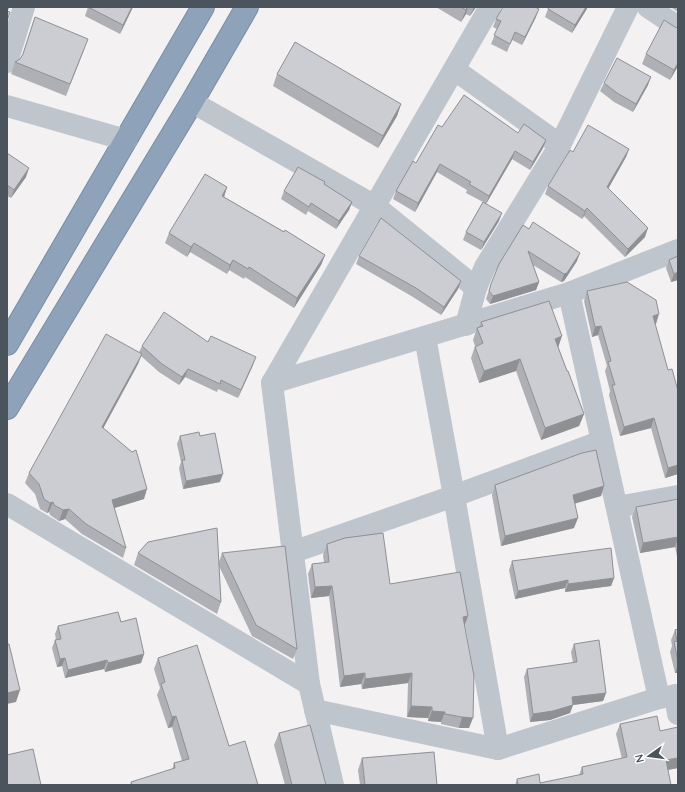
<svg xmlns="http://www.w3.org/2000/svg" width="685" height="792" font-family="Quicksand,sans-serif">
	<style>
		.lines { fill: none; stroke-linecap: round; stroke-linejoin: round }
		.highway-casing { stroke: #798da6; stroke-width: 24 }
		.street { stroke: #bec5cc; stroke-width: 22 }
		.highway { stroke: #8ea2ba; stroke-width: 22 }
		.wall { fill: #afb0b5 }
		.shaded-wall { fill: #8e9094 }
		.building { fill: #cbcdd3; stroke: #8e9094 }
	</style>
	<rect width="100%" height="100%" fill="#f3f1f1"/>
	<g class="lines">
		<!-- highway casing -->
		<g class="highway-casing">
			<g id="highway">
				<polyline points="7,344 203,7"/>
				<polyline points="7,408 192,102 247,7"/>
			</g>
		</g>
		<!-- street -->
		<g class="street">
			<polyline points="648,7 678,27"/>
			<polyline points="7,62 24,7"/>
			<polyline points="455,70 560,145"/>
			<polyline points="192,102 375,206 476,288"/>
			<polyline points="7,106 126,140"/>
			<polyline points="569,293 678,250"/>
			<polyline points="466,325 476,288 485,267 560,145 628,7"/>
			<polyline points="425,337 454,496 498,749"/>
			<polyline points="272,383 569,293 659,698"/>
			<polyline points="7,504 309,684 333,785"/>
			<polyline points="617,507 678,496"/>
			<polyline points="293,552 454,496 602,441"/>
			<polyline points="309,684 272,383 490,7"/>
			<polyline points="675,695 678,714"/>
			<polyline points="315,710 498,749 659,698 678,695"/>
		</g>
		<!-- highway -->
		<use href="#highway" class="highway"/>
	</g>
	<!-- wall -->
	<g class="wall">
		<polygon points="88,7 133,7 120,34 85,16"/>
		<polygon points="436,7 476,7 470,16 466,14 461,22"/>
		<polygon points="588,7 572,33 545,17 548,9"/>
		<polygon points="673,7 678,7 678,12 672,8"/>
		<polygon points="35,17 84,50 66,96 11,74 15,62 20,59 22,56"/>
		<polygon points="536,17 522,45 512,40 507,52 491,44 497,29 493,27 496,19"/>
		<polygon points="675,27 678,28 678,66 670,80 642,64 646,54"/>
		<polygon points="277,74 401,104 397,116 378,148 273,86"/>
		<polygon points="604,83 648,85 633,112 614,102 600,91"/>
		<polygon points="442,127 518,133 546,140 543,148 530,170 512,159 486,204 499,221 481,250 463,240 466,232 483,202 466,193 467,190 437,172 415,212 393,199 396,191"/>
		<polygon points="629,149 626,157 608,189 645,237 625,257 584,216 582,219 545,194 548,186 573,152"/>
		<polygon points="7,153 26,177 11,198 7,196"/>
		<polygon points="325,182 324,184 352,202 349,210 336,229 308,211 306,215 281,199 284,191"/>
		<polygon points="227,187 224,197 325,255 321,265 294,308 245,277 244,279 229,270 227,274 190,252 187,257 165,243 169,233"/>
		<polygon points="523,225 577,261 564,281 561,282 533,265 539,282 536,290 490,304 486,299 491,284"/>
		<polygon points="359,256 458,289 441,315 413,297 356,264"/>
		<polygon points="678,256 678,280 671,282 666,268 669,260"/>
		<polygon points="587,291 656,324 655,324 678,474 665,478 651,428 620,436 609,395 610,391 605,371 607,366 598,335 592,337 584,301"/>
		<polygon points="481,322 558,347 584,414 579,426 541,440 516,371 479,383 471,358 475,346 473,340 477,328 479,327"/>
		<polygon points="208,342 253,365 238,398 218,389 217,392 185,377 179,385 159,372 141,356 138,364 103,428 144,499 114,508 126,548 123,558 82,534 65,519 59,521 50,515 49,512 47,513 40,509 35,494 25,483 29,473 139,352 142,346"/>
		<polygon points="180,436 200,436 220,482 183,489 179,468 181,462 177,444"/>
		<polygon points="495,485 604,486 601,496 574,504 574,528 501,546 492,495"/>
		<polygon points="678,499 678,561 675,547 640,553 632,517 636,507"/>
		<polygon points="327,544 390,584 465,625 469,728 459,728 441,724 441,722 428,721 428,718 407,717 408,683 362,689 361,684 340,687 329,596 311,598 308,574 312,564 324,563 323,555"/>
		<polygon points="138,553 219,562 222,553 297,649 293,659 252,636 219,566 221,602 217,614 134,565"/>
		<polygon points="512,561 614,578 611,586 565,592 565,588 515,599 509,570"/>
		<polygon points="121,622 144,654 141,663 105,672 104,669 65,678 62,666 57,667 52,648 55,640 56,640 55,634 58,626"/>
		<polygon points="678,629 678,673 675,673 670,652 672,646 671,640 675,630"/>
		<polygon points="574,644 606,693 603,701 573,705 570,713 550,720 530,722 524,677 527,669 573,663 571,652"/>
		<polygon points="158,658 229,746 258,785 130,785 131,782 172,770 174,763 182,761 172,727 168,728 157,695 160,688 154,669"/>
		<polygon points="620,724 660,731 678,727 678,768 668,770 671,785 515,785 517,779 540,783 579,775 582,767 622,759 616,734"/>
		<polygon points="279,733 326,785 285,785 274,745"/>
		<polygon points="362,758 437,785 360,785 358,770"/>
	</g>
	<!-- shaded-wall -->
	<g class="shaded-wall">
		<polygon points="132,7 133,7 120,34 123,25"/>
		<polygon points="467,7 468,7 466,14 461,22"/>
		<polygon points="474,7 476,7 470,16"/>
		<polygon points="586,7 588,7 572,33 575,25"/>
		<polygon points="539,9 536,17 522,45 525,37"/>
		<polygon points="678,63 678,66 670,80 674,70"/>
		<polygon points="651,77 648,85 633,112 636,104"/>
		<polygon points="401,104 397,116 378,148 383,136"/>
		<polygon points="546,140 543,148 530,170 533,162"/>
		<polygon points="629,149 626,157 604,196 607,187"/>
		<polygon points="515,151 512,159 486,204 489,196"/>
		<polygon points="440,164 437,172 415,212 418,203"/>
		<polygon points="29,168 26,177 11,198 14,190"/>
		<polygon points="227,187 224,197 222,196"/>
		<polygon points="352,202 349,210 336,229 339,221"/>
		<polygon points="587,208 584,216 582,219 585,211"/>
		<polygon points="502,213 499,221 481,250 484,242"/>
		<polygon points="648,228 645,237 625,257 628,249"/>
		<polygon points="194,243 190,252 187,257 191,247"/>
		<polygon points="580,253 577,261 564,281 561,282 564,274"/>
		<polygon points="325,255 321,265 294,308 297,298"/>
		<polygon points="233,260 229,270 227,274 230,265"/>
		<polygon points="678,272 678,280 671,282 674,274"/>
		<polygon points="461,281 458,289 441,315 444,307"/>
		<polygon points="539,282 536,290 490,304 493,296"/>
		<polygon points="659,314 656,324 649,325 653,316"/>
		<polygon points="601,326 598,335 592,337 595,327"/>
		<polygon points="562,336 558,348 555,339"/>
		<polygon points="142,354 138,364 98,438 102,427"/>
		<polygon points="256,357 253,365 238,398 241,390"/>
		<polygon points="520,359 516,371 479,383 484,371"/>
		<polygon points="188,369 185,377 179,385 182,377"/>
		<polygon points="584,414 579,426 541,440 545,428"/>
		<polygon points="654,418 651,428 620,436 624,427"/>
		<polygon points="678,465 678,474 665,478 668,468"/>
		<polygon points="223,474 220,482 183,489 186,481"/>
		<polygon points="604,486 601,496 569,505 573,495"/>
		<polygon points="147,489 144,499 108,510 112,500"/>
		<polygon points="53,502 49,512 47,513 50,503"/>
		<polygon points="69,509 65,519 59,521 63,510"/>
		<polygon points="578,518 574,528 501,546 505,536"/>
		<polygon points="678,537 675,547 640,553 643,543"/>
		<polygon points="614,578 611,586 565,592 568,584"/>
		<polygon points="568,580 565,588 515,599 518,591"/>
		<polygon points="332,586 329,596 311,598 315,587"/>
		<polygon points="468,616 464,627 463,617"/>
		<polygon points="144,654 141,663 105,672 108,663"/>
		<polygon points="65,658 62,666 57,667 60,659"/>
		<polygon points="107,660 104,669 65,678 68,670"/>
		<polygon points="678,665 678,673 675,673"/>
		<polygon points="365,673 361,684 340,687 344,676"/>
		<polygon points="412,673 408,683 362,689 365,679"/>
		<polygon points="20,690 16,702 7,704 7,693"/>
		<polygon points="606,693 603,701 573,705 570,713 550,720 530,722 533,714 572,697"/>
		<polygon points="411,706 432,707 428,718 407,717"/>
		<polygon points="432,711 445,712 441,722 428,721"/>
		<polygon points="176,716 172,727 168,728 172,717"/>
		<polygon points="462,717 473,718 469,728 459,728"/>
		<polygon points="678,758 678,768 662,771 666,760"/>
	</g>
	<!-- building -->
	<g class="building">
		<polygon points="7,7 9,7 7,11 10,12 7,21"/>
		<polygon points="88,7 132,7 123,25"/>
		<polygon points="461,7 467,7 466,10"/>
		<polygon points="503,7 535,7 539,9 525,37 515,32 510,44 494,35 501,21 496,19"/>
		<polygon points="549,7 586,7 575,25 548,9"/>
		<polygon points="35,17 88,39 70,84 15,62 20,59 23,54"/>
		<polygon points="664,20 675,27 678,28 678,63 674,70 646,54"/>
		<polygon points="295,42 401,104 383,136 277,74"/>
		<polygon points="617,58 651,77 636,104 617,93 604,83"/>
		<polygon points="464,95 518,133 524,124 546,140 533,162 515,151 489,196 469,184 471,182 440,164 418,203 396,191 413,161 416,163 438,125 442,127"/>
		<polygon points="588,125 629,149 607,187 648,228 628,249 587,208 585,211 548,186 570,150 573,152"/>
		<polygon points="7,153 29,168 14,190 7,185"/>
		<polygon points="298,167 325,182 324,184 352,202 339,221 311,203 309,207 284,191"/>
		<polygon points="205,174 227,187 222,196 284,232 285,230 325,255 297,298 249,267 248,269 233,260 230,265 194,243 191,247 169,233"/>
		<polygon points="483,202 502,213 484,242 466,232"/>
		<polygon points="381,218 461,281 444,307 416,288 359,256"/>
		<polygon points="533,222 580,253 567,273 564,274 528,251 539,282 493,296 489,291 491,284 499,264 523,225 529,229"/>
		<polygon points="678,256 678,272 674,274 669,260"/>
		<polygon points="627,282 656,300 659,314 653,316 668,370 672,369 678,391 678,465 668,468 654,418 624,427 612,385 615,385 608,362 611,361 601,326 595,327 587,291"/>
		<polygon points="549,301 562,336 555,339 567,371 568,371 584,414 545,428 520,359 484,371 475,347 483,343 477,328 483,326 481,322"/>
		<polygon points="164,312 208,342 211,336 256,357 241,390 221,380 220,384 188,369 182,377 162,364 142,346"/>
		<polygon points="106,334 142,354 102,427 132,452 136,450 147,489 112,500 126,548 86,524 69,509 63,510 54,505 53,502 50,503 44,499 39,484 29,473"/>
		<polygon points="199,432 200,436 215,433 223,474 186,481 182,460 185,460 180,436"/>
		<polygon points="596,450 604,486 573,495 578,518 505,536 495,485 582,453"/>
		<polygon points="678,499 678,537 643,543 636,507"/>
		<polygon points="217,528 221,602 138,553 148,542"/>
		<polygon points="383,533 390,584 460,572 468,616 463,617 474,676 473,718 462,717 445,714 445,712 432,711 432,707 411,706 412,673 365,679 365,673 344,676 332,586 315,587 312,564 329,562 327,544 345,538"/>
		<polygon points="285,546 297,649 256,625 222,553"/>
		<polygon points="611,548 614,578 568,584 568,580 518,591 512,561"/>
		<polygon points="118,612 121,622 136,618 144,654 108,663 107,660 68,670 65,658 60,659 55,640 61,639 58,626"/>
		<polygon points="678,629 678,661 674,642 677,641 675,630"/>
		<polygon points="599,640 606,693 572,697 573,705 553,711 533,714 527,669 577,662 574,644"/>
		<polygon points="7,644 9,644 20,690 7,693"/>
		<polygon points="197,645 229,746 245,741 258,785 132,785 131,782 175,768 174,763 189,759 176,716 172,717 161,684 165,682 158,658"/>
		<polygon points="657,716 660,731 678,727 678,758 666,760 671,785 518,785 517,779 539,774 540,783 583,774 582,767 627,757 620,724"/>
		<polygon points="310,725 326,785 292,785 279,733"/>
		<polygon points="33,749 41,785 7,785 7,755"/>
		<polygon points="434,752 437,785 365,785 362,758"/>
	</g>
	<!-- border -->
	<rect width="685" height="792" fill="none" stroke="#4b545d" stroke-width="16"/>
	<!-- north arrow -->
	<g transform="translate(649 756) rotate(256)" stroke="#ffffff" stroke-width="3" paint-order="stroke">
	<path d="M0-3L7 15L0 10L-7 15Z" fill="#4b545d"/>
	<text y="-6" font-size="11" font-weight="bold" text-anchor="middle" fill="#4b545d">N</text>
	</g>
</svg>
